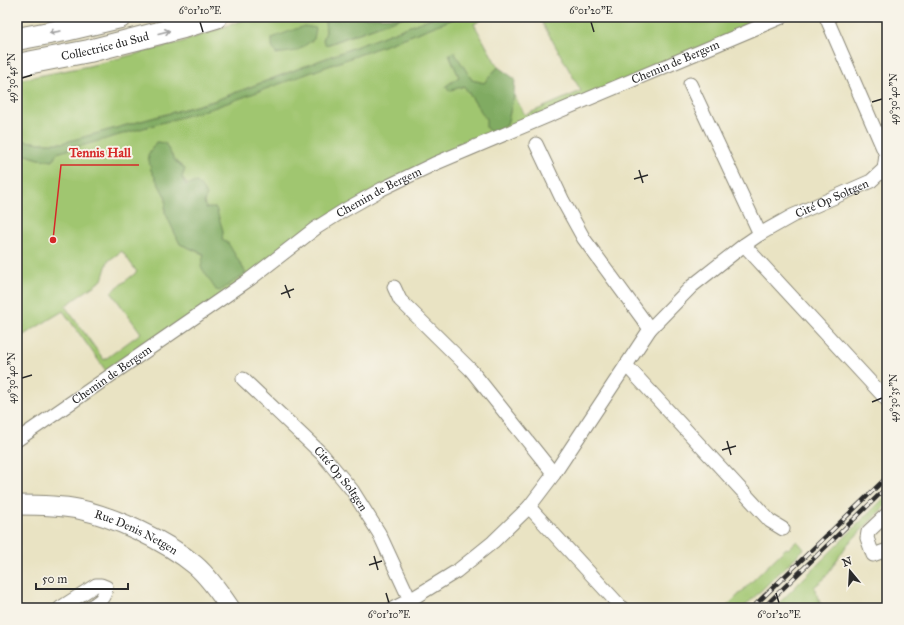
<svg xmlns="http://www.w3.org/2000/svg" width="904" height="625" font-family="'IM FELL Great Primer',serif">
	<style>
		.green { fill: #a0c670; stroke: #66784e; fill-rule: evenodd }
		.forest { fill: #80ab62; stroke: #566b46 }
		.lines { fill: none; stroke-linecap: round; stroke-linejoin: round }
		.minor-casing { stroke: #8a8777; stroke-width: 15 }
		.secondary-casing { stroke: #8a8777; stroke-width: 21 }
		.motorway-casing { stroke: #8a8777; stroke-width: 24 }
		.minor { stroke: #fff; stroke-width: 13 }
		.secondary { stroke: #fff; stroke-width: 19 }
		.motorway { stroke: #fff; stroke-width: 22 }
		.rail-casing { stroke: #2b2b2b; stroke-width: 4.5 }
		.rail { stroke: #f7f3e8; stroke-width: 3; stroke-dasharray: 9; stroke-linecap: butt }
		.oneway { stroke: #a0a0a0 }
		.ticks { fill: none; stroke: #2b2b2b; stroke-width: 1.5 }
		.labels { text-anchor: middle; stroke-width: 4; stroke-linejoin: round; paint-order: stroke }
		.street-label { font-size: 12px; fill: #2b2b2b; stroke: #f7f3e8 }
		.leader { fill: none; stroke: #d62828; stroke-width: 1.5 }
		.callout-dot { fill: #d62828; stroke: #f7f3e8; stroke-width: 1.5 }
		.callout-label { font-size: 13px; text-anchor: middle; font-weight: bold; fill: #d62828; stroke: #f7f3e8; stroke-width: 4; stroke-linejoin: round; paint-order: stroke }
		.neatline { fill: none; stroke: #2b2b2b; stroke-width: 1.5 }
		.ticks-label { font-size: 10px; text-anchor: middle; fill: #2b2b2b }
	</style>
	<rect width="100%" height="100%" fill="#f7f3e8"/>
	<filter id="ink" filterUnits="userSpaceOnUse"><feTurbulence type="fractalNoise" baseFrequency=".025" numOctaves="2"/><feDisplacementMap in="SourceGraphic" scale="8" xChannelSelector="R" yChannelSelector="G"/><feConvolveMatrix kernelMatrix="1 2 1 2 8 2 1 2 1" color-interpolation-filters="sRGB"/></filter>
	<filter id="wash" filterUnits="userSpaceOnUse"><feTurbulence type="fractalNoise" baseFrequency=".012" numOctaves="4" result="noise"/><feDisplacementMap in="SourceGraphic" scale="16" xChannelSelector="R" yChannelSelector="G"/><feGaussianBlur stdDeviation="0.9" result="paint"/><feColorMatrix in="noise" values="0 0 0 0 0 0 0 0 0 0 0 0 0 0 0 0 0 1.4 0 .05"/><feComposite in="paint" operator="in"/></filter>
	<g filter="url(#wash)">
		<rect width="100%" height="100%" fill="#e9e3c3"/>
		<!-- green -->
		<g class="green">
			<polygon points="252,17 334,17 325,20 326,32 323,40 327,45 403,17 434,17 213,101 62,143 41,143 17,140 17,80 89,66 182,42"/>
			<path d="M458,17H487L474,24L498,67L484,83L472,80L454,52L449,54L459,77L446,86L449,91L464,86L486,119L507,125L514,95L525,115L581,91L539,17H782L382,189L109,375L63,311L17,339V152L39,159L53,161L56,153L216,107L394,42ZM156,142L165,143L175,161L185,169L182,177C189,189 203,196 206,208L216,209L223,231L222,240L228,244L246,273L180,244L165,212L166,198L151,170L148,155ZM122,251L137,272L111,292L141,333L104,360L65,306L102,280L108,261Z"/>
			<polygon points="887,495 887,504 847,545 824,579 814,587 822,608 791,608 789,605 786,608 774,608"/>
			<polygon points="797,541 804,549 743,608 725,608 786,548 788,549"/>
		</g>
		<!-- forest -->
		<g class="forest">
			<polygon points="334,17 403,17 326,45 323,40 326,32 325,20"/>
			<polygon points="434,17 458,17 394,42 216,107 57,153 53,161 39,159 17,152 17,140 41,143 62,143 214,101"/>
			<polygon points="304,26 316,28 314,39 297,51 276,54 272,47 272,38"/>
			<polygon points="454,52 472,80 484,83 498,67 515,79 514,95 507,125 491,132 486,128 486,119 464,86 449,91 446,86 459,77 449,54"/>
			<polygon points="156,142 165,143 175,161 185,169 182,177 186,185 197,182 207,195 204,202 206,208 216,208 223,231 222,240 228,243 246,273 220,291 216,290 201,267 204,254 180,244 165,212 166,198 151,170 148,155"/>
		</g>
	</g>
	<g filter="url(#ink)">
		<g class="lines">
			<!-- minor casing -->
			<g class="minor-casing">
				<g id="minor">
					<polyline points="690,84 760,234"/>
					<polyline points="536,144 563,201 584,239 650,329"/>
					<polyline points="744,245 887,400"/>
					<polyline points="394,287 400,300 471,370 554,474"/>
					<polyline points="626,365 770,521 783,529"/>
					<path id="s1" d="M243,379L322,454L352,490L379,533L410,600"/>
					<path id="s2" d="M17,440L250,279L316,228L343,211L382,189L434,164L782,17"/>
					<polyline points="529,507 622,608"/>
					<polyline points="887,514 868,532 867,538 873,555 887,550"/>
					<path d="M60,608L96,585H101L106,587C105,599 98,602 89,608"/>
					<path id="s3" d="M394,608L410,600L457,571L493,542L529,507L554,474L650,329L692,286L744,245L760,234L792,216L871,181L884,169L886,155L826,17"/>
				</g>
			</g>
			<!-- secondary casing -->
			<g class="secondary-casing">
				<g id="secondary">
					<path id="s4" d="M17,505C37,505 58,505 78,509C115,517 166,541 195,565C209,577 220,593 230,608"/>
				</g>
			</g>
			<!-- motorway casing -->
			<g class="motorway-casing">
				<g id="motorway">
					<polyline points="17,39 65,30 120,17"/>
					<path id="s5" d="M17,65L89,51L183,27L216,17"/>
				</g>
			</g>
			<!-- minor -->
			<use href="#minor" class="minor"/>
			<!-- secondary -->
			<use href="#secondary" class="secondary"/>
			<!-- motorway -->
			<use href="#motorway" class="motorway"/>
			<!-- rail casing -->
			<g class="rail-casing">
				<g id="rail">
					<polyline points="752,608 887,477"/>
					<polyline points="763,608 887,487"/>
				</g>
			</g>
			<!-- rail -->
			<use href="#rail" class="rail"/>
		</g>
		<!-- one-way arrows -->
		<defs><path id="oneway-shaft" d="M-6 0H5M1.5-3L5.5 0L1.5 3" fill="none" stroke-width="1.6" stroke-linecap="round" stroke-linejoin="round"/></defs>
		<g class="oneway">
			<use href="#oneway-shaft" transform="translate(55 32) rotate(170)"/>
			<use href="#oneway-shaft" transform="translate(164 32) rotate(-14)"/>
		</g>
	</g>
	<!-- ticks -->
	<path class="ticks" d="M200,22L203,32M591,22L594,32M22,78L32,75M872,102L882,99M639,170L643,183M634,179L648,175M285,285L290,298M281,294L294,289M22,378L32,375M872,402L882,398M727,441L731,455M722,450L736,446M374,556L378,570M369,565L382,561M386,593L389,603M776,593L779,603"/>
	<g class="labels">
		<!-- street labels -->
		<g class="street-label">
			<text dy="4" stroke="none"><textPath href="#s5" startOffset="90">Collectrice du Sud</textPath></text>
			<text dy="4" stroke="none"><textPath href="#s2" startOffset="763">Chemin de Bergem</textPath></text>
			<text dy="4" stroke="none"><textPath href="#s2" startOffset="439">Chemin de Bergem</textPath></text>
			<text dy="4" stroke="none"><textPath href="#s3" startOffset="611">Cité Op Soltgen</textPath></text>
			<text dy="4" stroke="none"><textPath href="#s2" startOffset="115">Chemin de Bergem</textPath></text>
			<text dy="4" stroke="none"><textPath href="#s1" startOffset="140">Cité Op Soltgen</textPath></text>
			<text dy="4" stroke="none"><textPath href="#s4" startOffset="124">Rue Denis Netgen</textPath></text>
		</g>
	</g>
	<!-- callouts -->
	<path class="leader" d="M53 240L61 165H139"/>
	<circle class="callout-dot" cx="53" cy="240" r="4"/>
	<g class="callout-label">
		<text x="100" y="157">Tennis Hall</text>
	</g>
	<!-- margin -->
	<rect width="904" height="625" fill="none" stroke="#f7f3e8" stroke-width="44"/>
	<!-- north arrow -->
	<g transform="translate(850 571) rotate(342)" stroke="#f7f3e8" stroke-width="3" paint-order="stroke">
	<path d="M0-3L7 15L0 10L-7 15Z" fill="#2b2b2b"/>
	<text y="-6" font-size="11" font-weight="bold" text-anchor="middle" fill="#2b2b2b">N</text>
	</g>
	<!-- scale -->
	<path d="M36 583v6h92v-6" fill="none" stroke="#2b2b2b" stroke-width="2"/>
	<text x="42" y="583" font-size="12" fill="#2b2b2b" stroke="#f7f3e8" stroke-width="3" paint-order="stroke">50 m</text>
	<rect x="22" y="22" width="860" height="581" class="neatline"/>
	<g class="ticks-label">
		<text x="200" y="14">6°01'10"E</text>
		<text x="591" y="14">6°01'20"E</text>
		<text transform="translate(11 78) rotate(-90)" y="4">49°30'45"N</text>
		<text transform="translate(893 99) rotate(-90)" y="4">49°30'40"N</text>
		<text transform="translate(11 378) rotate(-90)" y="4">49°30'40"N</text>
		<text transform="translate(893 398) rotate(-90)" y="4">49°30'35"N</text>
		<text x="389" y="618">6°01'10"E</text>
		<text x="779" y="618">6°01'20"E</text>
	</g>
</svg>
